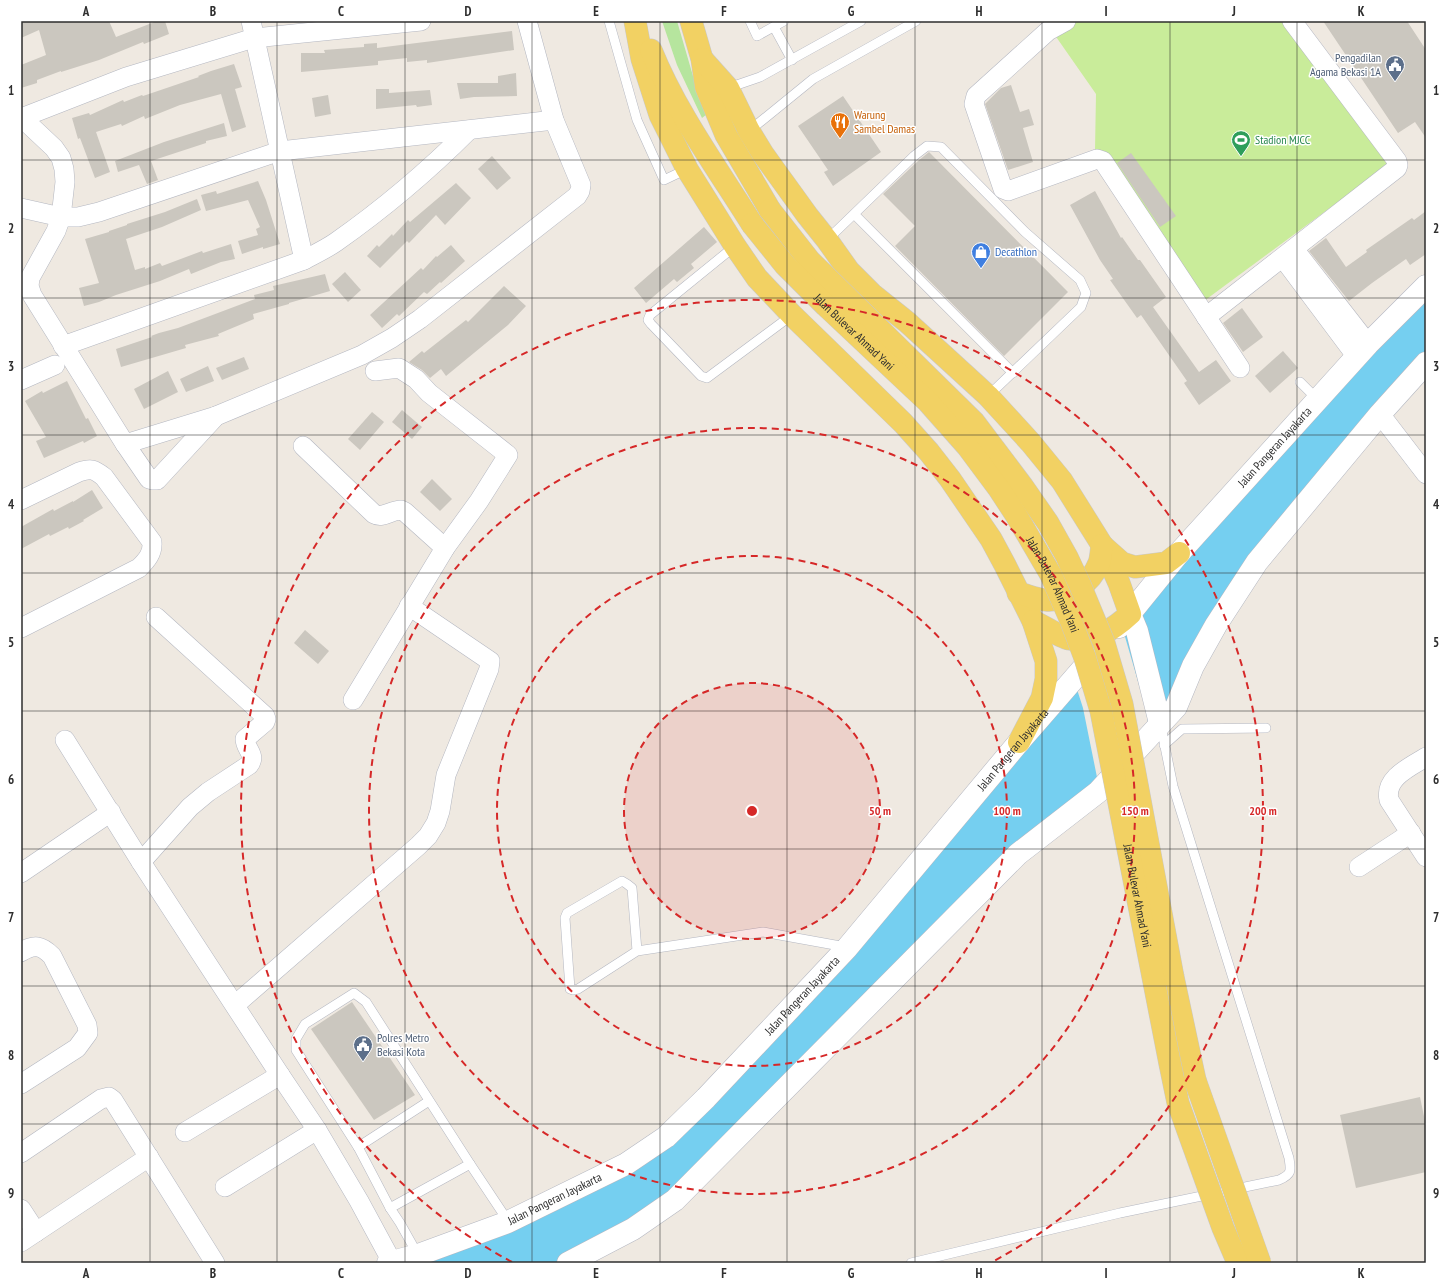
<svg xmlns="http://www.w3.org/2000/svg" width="1447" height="1284" font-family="'PT Sans Narrow',sans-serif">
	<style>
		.green { fill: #b6e59e }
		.pitch { fill: #c9ec9a }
		.water { fill: #75cff0 }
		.pier { fill: #efe9e1 }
		.building { fill: #cbc7bf }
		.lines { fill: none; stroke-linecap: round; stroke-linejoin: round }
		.service-casing { stroke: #b4b7c1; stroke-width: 10 }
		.minor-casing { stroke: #b4b7c1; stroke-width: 20 }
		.tertiary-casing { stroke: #b4b7c1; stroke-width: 23 }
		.primary-casing { stroke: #c9c9c9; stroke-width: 23 }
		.service { stroke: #fff; stroke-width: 9 }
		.minor { stroke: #fff; stroke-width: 19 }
		.tertiary { stroke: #fff; stroke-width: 22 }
		.primary { stroke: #f2d163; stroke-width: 22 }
		.primary-bridge-casing { stroke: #c9c9c9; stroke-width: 23; stroke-linecap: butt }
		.primary-bridge { stroke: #f2d163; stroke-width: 22 }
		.grid { fill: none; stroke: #2e2e2e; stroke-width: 1; stroke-opacity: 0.55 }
		.ring { fill: none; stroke: #d62828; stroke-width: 2; stroke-dasharray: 7 5 }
		.labels { text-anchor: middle; stroke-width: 3; stroke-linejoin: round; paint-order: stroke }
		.service-label { font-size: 12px; fill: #4e5e75; stroke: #fff; text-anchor: end }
		.food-label { font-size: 12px; fill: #c56008; stroke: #fff; text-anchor: start }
		.leisure-label { font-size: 12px; fill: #27864d; stroke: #fff; text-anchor: start }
		.shop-label { font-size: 12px; fill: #366cbe; stroke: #fff; text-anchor: start }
		.street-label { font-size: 12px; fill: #2e2e2e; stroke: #fff }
		.centre { fill: #d62828; stroke: #fff; stroke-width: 2 }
		.ring-label { font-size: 12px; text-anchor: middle; font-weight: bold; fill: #d62828; stroke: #fff; stroke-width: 3; stroke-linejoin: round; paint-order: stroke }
		.neatline { fill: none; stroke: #2e2e2e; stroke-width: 1.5 }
		.grid-label { font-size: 13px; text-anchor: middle; font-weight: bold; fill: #2e2e2e }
	</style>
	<rect width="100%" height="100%" fill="#efe9e1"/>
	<!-- green -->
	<polygon class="green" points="662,21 677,21 693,76 707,114 702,118 677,65"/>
	<!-- pitch -->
	<polygon class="pitch" points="1072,21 1282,21 1388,165 1204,301 1095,150 1096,94 1052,31"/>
	<!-- water -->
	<polygon class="water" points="1426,286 1426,363 1285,527 1176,707 675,1200 568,1263 388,1263 418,1255 666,1137"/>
	<!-- pier -->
	<polygon class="pier" points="1121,623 1144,702 1151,736 1100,792 1083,708 1074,680"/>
	<!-- building -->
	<g class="building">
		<polygon points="21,21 109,21 116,37 157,21 165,21 169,34 144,44 143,42 99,60 61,72 61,71 37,80 37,83 21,88 21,65 46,55 39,30 21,38"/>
		<polygon points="1323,21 1407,21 1426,50 1426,138 1415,122 1398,133"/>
		<polygon points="512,31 514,50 427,63 427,60 407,62 407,58 378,61 378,65 301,72 301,53 325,53 324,50 364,47 364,44 377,43 377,48"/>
		<polygon points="234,64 242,87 235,89 246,127 232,132 221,94 180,105 145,119 144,116 122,126 121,124 96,132 110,172 95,178 80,138 78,139 72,118 89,113 90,115 123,100 124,102 142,95 143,96 199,77 198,76 211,71"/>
		<polygon points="516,73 517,96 474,97 460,99 457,83 498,83 498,76"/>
		<polygon points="1011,85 1020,112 1029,109 1034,125 1023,128 1033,162 1008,170 985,104 1001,88"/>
		<polygon points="376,89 389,89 389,93 430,90 432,105 417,107 416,105 376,109"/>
		<polygon points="328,95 331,114 315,117 312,98"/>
		<polygon points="843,96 881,152 833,186 824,172 828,170 798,126"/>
		<polygon points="224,123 227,136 206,141 206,143 151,161 158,180 147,184 139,165 118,172 115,161 164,142"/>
		<polygon points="929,152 1068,292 1004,356 895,246 915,226 883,194 918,161"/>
		<polygon points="1131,153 1176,216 1160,227 1117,163"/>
		<polygon points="492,156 511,178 497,190 478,169"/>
		<polygon points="258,181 266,200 280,244 263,249 263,247 242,254 238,241 258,235 256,229 260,227 248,200 206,211 201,195 216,191 217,194"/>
		<polygon points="456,183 471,198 445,225 436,215 409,243 407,241 380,268 367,256 377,245 379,247 392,234 393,236 408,220 410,222"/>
		<polygon points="1095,191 1121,238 1122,237 1138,260 1140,260 1166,297 1153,307 1199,372 1216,360 1231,381 1199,405 1184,383 1187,381 1141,315 1137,318 1110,280 1113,279 1100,260 1070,205"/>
		<polygon points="197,199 201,210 162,227 126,239 135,270 145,267 145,269 160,263 162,266 202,251 203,253 231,244 235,259 221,262 191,274 189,269 160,281 116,295 99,302 84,306 79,288 99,283 85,239 109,232 109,231 127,225 127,224 165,212"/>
		<polygon points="1426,211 1426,254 1410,265 1406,259 1372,283 1349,301 1309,251 1326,238 1346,267 1367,252 1366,250 1412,218 1414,220"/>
		<polygon points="704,227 717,242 691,264 694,268 677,282 674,279 646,303 634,288"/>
		<polygon points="451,245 465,261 441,283 440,282 427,294 424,292 399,316 397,314 382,328 370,315 421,268 423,270 436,256 437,257"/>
		<polygon points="345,272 361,290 348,302 332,284"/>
		<polygon points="325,274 330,291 289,303 289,304 253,314 254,319 218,334 219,336 185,345 186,348 121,367 116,349 152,337 151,336 159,333 178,328 255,299 254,295 274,290 273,286"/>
		<polygon points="504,286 526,306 508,325 446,376 441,369 430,378 422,370 409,362 422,351 424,353 466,320 468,322"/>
		<polygon points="1242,308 1263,337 1243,352 1223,323"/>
		<polygon points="1283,351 1298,368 1270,393 1255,376"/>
		<polygon points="244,357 249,369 222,380 216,368"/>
		<polygon points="208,366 214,381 186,392 180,379"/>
		<polygon points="168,371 178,392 144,409 134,389"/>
		<polygon points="67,381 86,419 88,418 97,436 84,443 83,441 44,458 36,441 46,437 25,401 42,391 43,393"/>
		<polygon points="402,410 422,427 412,439 392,422"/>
		<polygon points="372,412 384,422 360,450 348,439"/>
		<polygon points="432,479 452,499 440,511 420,492"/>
		<polygon points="92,490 103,508 83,520 84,521 69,529 68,527 50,536 49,534 21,549 21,527 53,509 54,511 73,501 73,502"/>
		<polygon points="305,630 329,651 318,664 294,643"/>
		<polygon points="352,1002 415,1095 374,1120 311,1029"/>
		<polygon points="1420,1097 1426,1126 1426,1172 1356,1188 1340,1115"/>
	</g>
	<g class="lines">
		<!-- service casing -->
		<g class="service-casing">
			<g id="service">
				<polyline points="609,21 637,120 664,180 687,169"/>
				<polyline points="750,21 757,36 784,21"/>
				<polyline points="774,27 792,60"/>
				<polyline points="728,88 760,77 861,21"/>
				<polyline points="749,131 813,79 916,21"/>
				<polyline points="855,215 1013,373"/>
				<polyline points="827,240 914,156 927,146 941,147 1025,232 1080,280 1086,293 1081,307 988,396"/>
				<polyline points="735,246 650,315 648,320 651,324 701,376 707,378 792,315"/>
				<polyline points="1300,382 1318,400"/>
				<polyline points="1164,745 1182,729 1266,728"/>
				<polyline points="637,951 632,888 627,884 622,881 567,913 565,918 570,989 573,990 578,989 637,951 763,932 846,947"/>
				<polyline points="358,1147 429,1101"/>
				<polyline points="390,1208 470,1164"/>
				<polyline points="418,1255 400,1223 390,1208 358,1147 296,1050 296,1039 305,1024 354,993 366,1002 470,1164 508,1221"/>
				<path d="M911,1263L1120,1213L1279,1180C1292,1174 1291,1171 1289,1158L1173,786L1161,727"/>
			</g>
		</g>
		<!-- minor casing -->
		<g class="minor-casing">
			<g id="minor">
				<polyline points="251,21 304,260"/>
				<polyline points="1066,21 1048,31 976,96 974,104 1003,189 1008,191 1097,159 1103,161 1240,368"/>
				<polyline points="21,117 54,148 61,158 64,169 65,182 61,217 56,231 30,278 29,286 32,295 125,444 216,416 362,355 392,338 420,319 577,196 580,191 581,185 554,120 527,21"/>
				<polyline points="21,118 126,77 254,38 421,21"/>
				<polyline points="21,208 61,217 78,217 99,212 280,151 554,120"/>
				<polyline points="1294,249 1368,344"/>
				<polyline points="1283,258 1357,357"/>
				<polyline points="1206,317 1397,168 1398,165 1397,161 1292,21"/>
				<path d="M63,346L304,260C315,254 326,249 336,242C383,209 428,171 469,130"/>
				<polyline points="21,380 55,365"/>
				<polyline points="1380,414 1426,474"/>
				<polyline points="125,444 149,479 153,480 157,480 216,416"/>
				<path d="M303,446L374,514C383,519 391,510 401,510L405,512L445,548"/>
				<path d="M21,500L79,472C91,468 94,469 104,477L152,542C153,553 147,560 139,568L21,628"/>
				<polyline points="353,700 445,548 479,501 508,455 429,393 416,379 399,368 375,371"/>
				<polyline points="65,740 141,862 280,1075 317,1130 359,1201 392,1262"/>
				<path d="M1426,757C1410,767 1384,778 1389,800L1426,857"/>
				<path d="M141,862L190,807L208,792L249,765C257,755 245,749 245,739L265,722L266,719L265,716L156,617"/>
				<polyline points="1359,867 1411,833"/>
				<polyline points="21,873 111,812"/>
				<path d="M21,952C34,944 41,945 52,956L87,1025L88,1033L77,1048L21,1084"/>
				<polyline points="235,1005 418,846 428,836 436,823 440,811 446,775 489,669 490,661 409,606"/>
				<polyline points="185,1132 280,1075"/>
				<polyline points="21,1153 101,1099 109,1097 113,1100 215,1263"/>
				<polyline points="225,1187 317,1130"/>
				<polyline points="21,1209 36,1232"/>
				<polyline points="21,1242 149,1157"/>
			</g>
		</g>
		<!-- tertiary casing -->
		<g class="tertiary-casing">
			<g id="tertiary">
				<polyline points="1130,614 1137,631 1160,723"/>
				<path id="s1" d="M1119,627L1179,553L1368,344L1426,286"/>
				<path id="s2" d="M388,1263L418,1255L508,1222L626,1164L666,1137L706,1098L847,948L1019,742L1098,651"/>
				<polyline points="568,1263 633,1229 675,1200 1018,854 1098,792 1176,707 1193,666 1216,625 1257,562 1380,414 1426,363"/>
			</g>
		</g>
		<!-- primary casing -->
		<g class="primary-casing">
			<g id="primary">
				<polyline points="635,21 642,59 660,115 687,169 735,246 757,278 792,315 903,423 929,452 950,479 976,517 991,539 1005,565 1033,621 1046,661 1046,679 1042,698 1019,742"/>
				<polyline points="691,21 702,59 706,87 726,135 770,210"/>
				<path d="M651,50C676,112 717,168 752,224"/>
				<path d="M702,59L728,88L749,131L763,154L807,215L827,240L849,271L872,294L907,322L988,396L1031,443L1062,481L1102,545L1119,583L1130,614C1114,629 1092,643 1069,639C1060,637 1042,625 1033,621"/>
				<polyline points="1104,547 1122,563 1135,567 1166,563 1179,553"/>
				<path d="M1018,593C1027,595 1037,599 1046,600C1066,602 1092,582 1099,563C1101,558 1101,551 1102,545"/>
				<polyline points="1173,977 1195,1080"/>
			</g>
		</g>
		<!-- service -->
		<use href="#service" class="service"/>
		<!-- minor -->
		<use href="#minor" class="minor"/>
		<!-- tertiary -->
		<use href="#tertiary" class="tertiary"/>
		<!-- primary -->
		<use href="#primary" class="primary"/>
		<!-- primary-bridge casing -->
		<g class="primary-bridge-casing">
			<g id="primary-bridge">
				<polyline points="770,210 810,261 974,422 1023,487 1048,523 1067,557 1080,585 1104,643 1122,704 1173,977"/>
				<path id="s3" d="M752,224L785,265L826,306L928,402L967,446L999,489L1016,515L1051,575L1071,621L1085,658L1101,711L1170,1064L1178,1103L1223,1228L1238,1263"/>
				<polyline points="1195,1080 1260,1263"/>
			</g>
		</g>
		<!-- primary-bridge -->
		<use href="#primary-bridge" class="primary-bridge"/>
	</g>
	<!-- grid -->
	<path class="grid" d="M150,21V1263M277,21V1263M405,21V1263M532,21V1263M660,21V1263M787,21V1263M915,21V1263M1042,21V1263M1170,21V1263M1297,21V1263M21,160H1426M21,298H1426M21,435H1426M21,573H1426M21,711H1426M21,849H1426M21,986H1426M21,1124H1426"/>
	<!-- distance rings -->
	<circle cx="752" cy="811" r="128" fill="#d62828" fill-opacity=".12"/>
	<g class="ring">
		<circle cx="752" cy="811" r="128"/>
		<circle cx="752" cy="811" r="255"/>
		<circle cx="752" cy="811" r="383"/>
		<path d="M512 1262A511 511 0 1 1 992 1262"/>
	</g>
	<!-- icons -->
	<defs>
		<g id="civic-pin" transform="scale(1)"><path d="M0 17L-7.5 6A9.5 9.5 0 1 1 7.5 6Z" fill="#5c6f8a" stroke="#fff"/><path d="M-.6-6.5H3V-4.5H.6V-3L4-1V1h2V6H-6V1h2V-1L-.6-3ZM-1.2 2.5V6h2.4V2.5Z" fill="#fff"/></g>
		<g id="restaurant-pin" transform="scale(1)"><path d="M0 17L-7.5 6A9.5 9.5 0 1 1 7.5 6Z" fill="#e8710a" stroke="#fff"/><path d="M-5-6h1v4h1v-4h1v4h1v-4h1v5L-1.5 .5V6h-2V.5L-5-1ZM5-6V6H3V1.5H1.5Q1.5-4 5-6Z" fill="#fff"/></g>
		<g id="stadium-pin" transform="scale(1)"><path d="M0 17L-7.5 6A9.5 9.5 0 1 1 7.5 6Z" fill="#2e9e5b" stroke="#fff"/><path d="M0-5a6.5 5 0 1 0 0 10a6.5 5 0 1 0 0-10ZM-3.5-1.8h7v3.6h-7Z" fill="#fff"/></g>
		<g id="shop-pin" transform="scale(1)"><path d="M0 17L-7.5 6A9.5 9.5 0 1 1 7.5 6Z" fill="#3f7fe0" stroke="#fff"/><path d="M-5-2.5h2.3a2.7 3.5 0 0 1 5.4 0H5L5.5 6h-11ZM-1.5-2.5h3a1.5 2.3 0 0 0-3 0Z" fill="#fff"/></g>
	</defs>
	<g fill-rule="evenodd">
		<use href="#civic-pin" x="1395" y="65"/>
		<use href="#restaurant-pin" x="840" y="122"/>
		<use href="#stadium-pin" x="1241" y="140"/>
		<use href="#shop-pin" x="981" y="252"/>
		<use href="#civic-pin" x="363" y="1045"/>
	</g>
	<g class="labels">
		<!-- service labels -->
		<g class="service-label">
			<text x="1381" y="62">Pengadilan<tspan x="1381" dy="14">Agama Bekasi 1A</tspan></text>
			<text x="377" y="1042" text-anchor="start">Polres Metro<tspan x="377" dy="14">Bekasi Kota</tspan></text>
		</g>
		<!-- food labels -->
		<g class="food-label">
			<text x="854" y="119">Warung<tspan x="854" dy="14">Sambel Damas</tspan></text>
		</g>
		<!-- leisure labels -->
		<g class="leisure-label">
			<text x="1255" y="144">Stadion MJCC</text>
		</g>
		<!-- shop labels -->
		<g class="shop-label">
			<text x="995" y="256">Decathlon</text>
		</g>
		<!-- street labels -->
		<g class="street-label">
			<text dy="4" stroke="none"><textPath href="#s3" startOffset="149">Jalan Bulevar Ahmad Yani</textPath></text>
			<text dy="4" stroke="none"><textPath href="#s1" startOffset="238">Jalan Pangeran Jayakarta</textPath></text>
			<text dy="4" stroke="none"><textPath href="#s3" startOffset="473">Jalan Bulevar Ahmad Yani</textPath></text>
			<text dy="4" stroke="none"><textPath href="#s2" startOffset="827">Jalan Pangeran Jayakarta</textPath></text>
			<text dy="4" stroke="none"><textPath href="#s3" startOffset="797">Jalan Bulevar Ahmad Yani</textPath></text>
			<text dy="4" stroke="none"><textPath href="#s2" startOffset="503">Jalan Pangeran Jayakarta</textPath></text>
			<text dy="4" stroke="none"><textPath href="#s2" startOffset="179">Jalan Pangeran Jayakarta</textPath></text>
		</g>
	</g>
	<circle cx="752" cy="811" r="6" class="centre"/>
	<g class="ring-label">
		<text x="880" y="815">50 m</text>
		<text x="1007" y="815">100 m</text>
		<text x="1135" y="815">150 m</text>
		<text x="1263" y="815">200 m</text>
	</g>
	<!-- border -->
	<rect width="1447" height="1284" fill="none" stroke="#ffffff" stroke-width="44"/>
	<rect x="22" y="22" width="1403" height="1240" class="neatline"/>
	<g class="grid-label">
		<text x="86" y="16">A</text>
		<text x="213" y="16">B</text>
		<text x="341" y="16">C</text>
		<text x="468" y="16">D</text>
		<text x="596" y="16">E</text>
		<text x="724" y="16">F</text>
		<text x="851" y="16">G</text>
		<text x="979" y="16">H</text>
		<text x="1106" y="16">I</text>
		<text x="1234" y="16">J</text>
		<text x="1361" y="16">K</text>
		<text x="11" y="95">1</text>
		<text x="1436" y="95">1</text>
		<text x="11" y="233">2</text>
		<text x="1436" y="233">2</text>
		<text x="11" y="371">3</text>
		<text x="1436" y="371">3</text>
		<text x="11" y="509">4</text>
		<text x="1436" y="509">4</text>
		<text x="11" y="647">5</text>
		<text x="1436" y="647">5</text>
		<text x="11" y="784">6</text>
		<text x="1436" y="784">6</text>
		<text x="11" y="922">7</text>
		<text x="1436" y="922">7</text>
		<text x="11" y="1060">8</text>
		<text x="1436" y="1060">8</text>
		<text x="11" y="1198">9</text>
		<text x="1436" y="1198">9</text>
		<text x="86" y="1278">A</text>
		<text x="213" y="1278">B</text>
		<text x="341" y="1278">C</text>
		<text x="468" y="1278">D</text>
		<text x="596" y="1278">E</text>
		<text x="724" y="1278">F</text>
		<text x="851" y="1278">G</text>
		<text x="979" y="1278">H</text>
		<text x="1106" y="1278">I</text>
		<text x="1234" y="1278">J</text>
		<text x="1361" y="1278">K</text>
	</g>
</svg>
